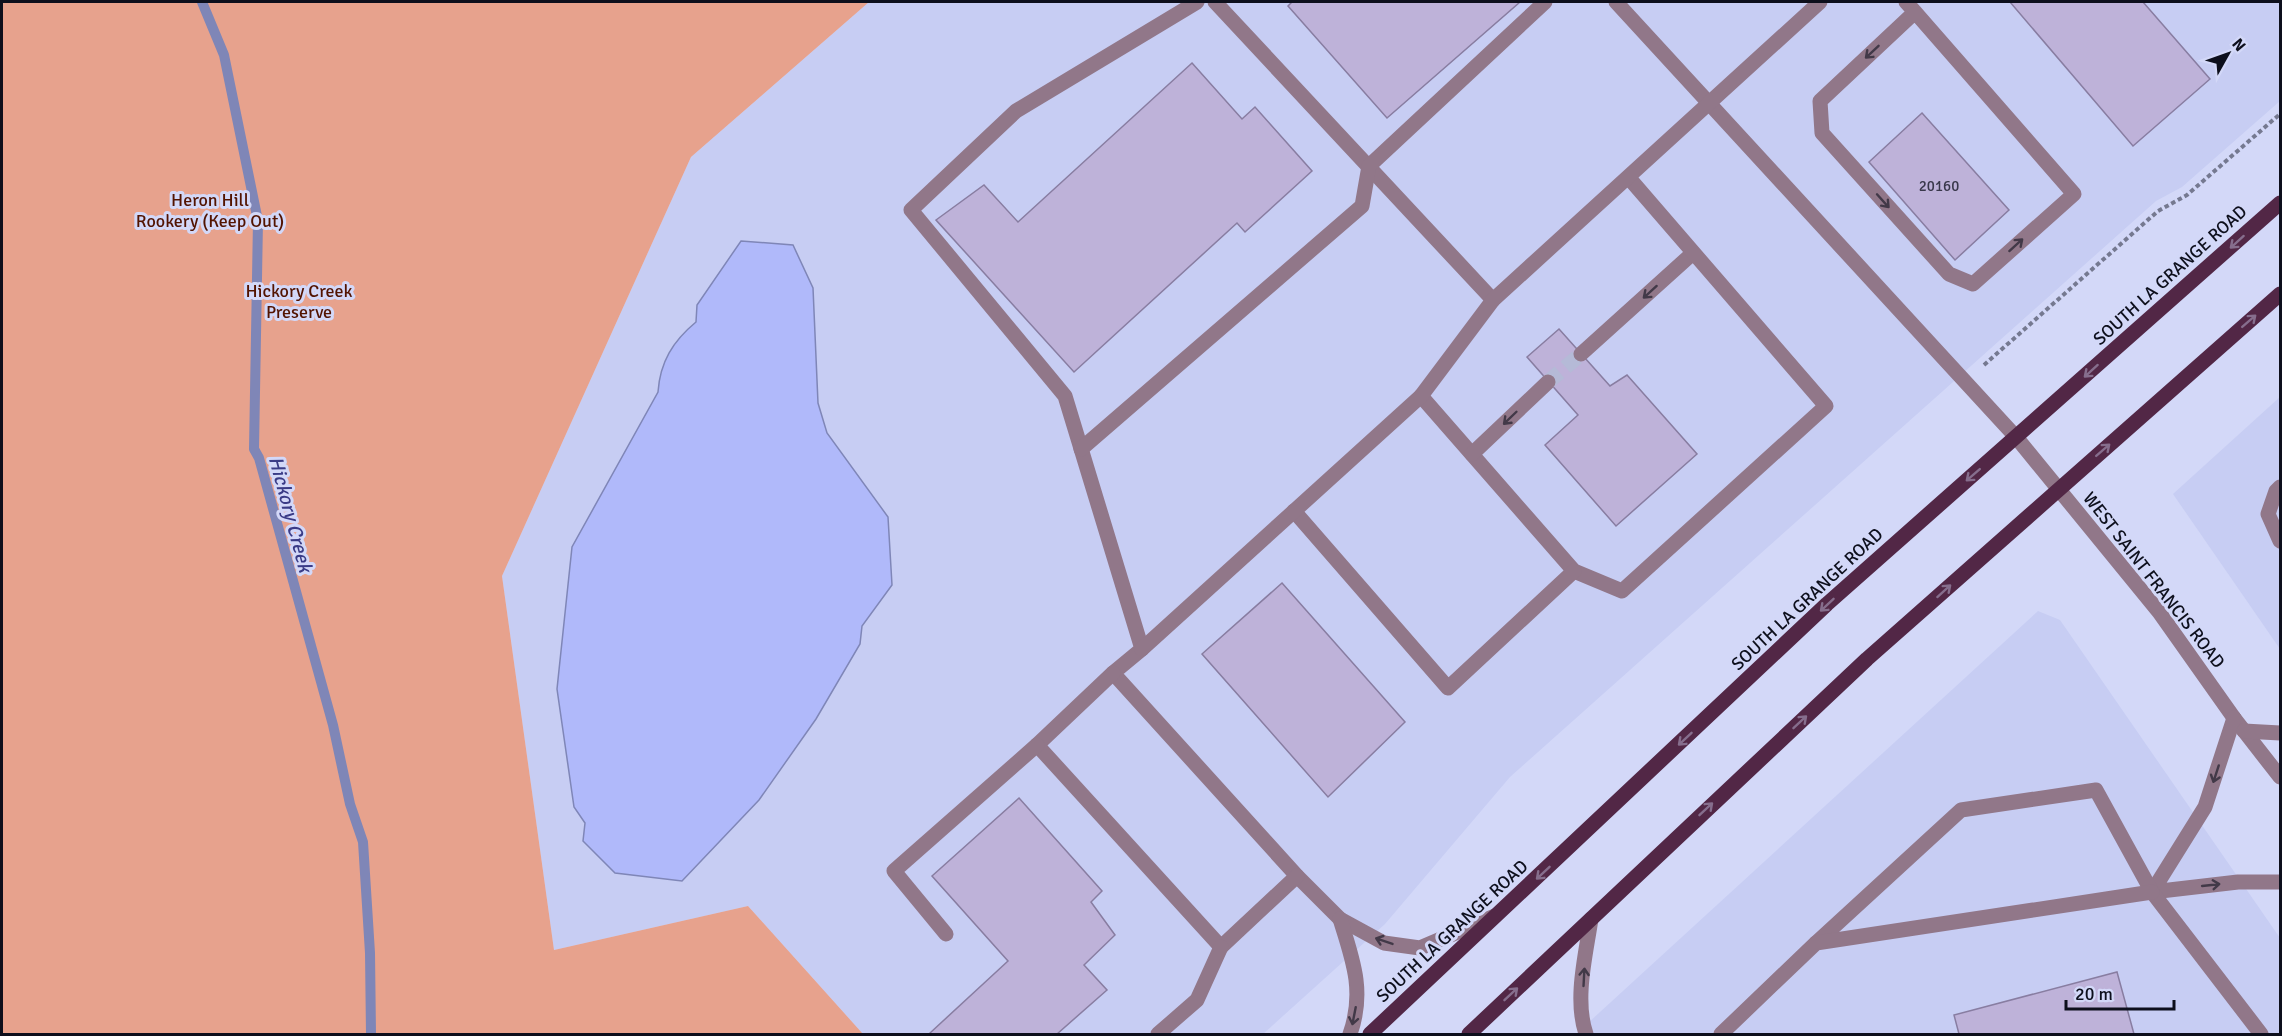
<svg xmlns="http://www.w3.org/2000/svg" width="2282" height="1036" font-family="Signika,sans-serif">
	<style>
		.built { fill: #c7cdf3 }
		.green { fill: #e7a28d }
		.water { fill: #b0b9fa; stroke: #7f86b7; stroke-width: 1.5 }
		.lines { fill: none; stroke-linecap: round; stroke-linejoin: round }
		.stream { stroke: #7f86b7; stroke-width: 10 }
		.building { fill: #beb2d9; stroke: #887da1; stroke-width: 1.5 }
		.minor-tunnel { stroke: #b5bad7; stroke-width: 15; stroke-dasharray: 15 8; stroke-linecap: butt }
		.path { stroke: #757990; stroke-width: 4; stroke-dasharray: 4.5 3; stroke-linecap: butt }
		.minor { stroke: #917789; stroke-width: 15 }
		.major { stroke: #522746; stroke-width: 15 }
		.oneway { stroke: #423948 }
		.oneway2 { stroke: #866e8d }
		.labels { text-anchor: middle; stroke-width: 6; stroke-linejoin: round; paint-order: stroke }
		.number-label { font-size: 15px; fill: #39384b }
		.park-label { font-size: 18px; fill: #521300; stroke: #d3d8f8 }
		.street-label { font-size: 18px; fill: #0d0f1c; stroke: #d3d8f8 }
		.water-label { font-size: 20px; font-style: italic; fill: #3a3b86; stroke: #d3d8f8 }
	</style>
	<rect width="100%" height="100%" fill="#d3d8f8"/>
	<!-- built -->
	<g class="built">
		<polygon points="869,2 2280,2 2280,101 2182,187 2156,201 1510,777 1385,924 1263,1034 863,1034 748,906 554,950 502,576 691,157"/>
		<polygon points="2280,397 2280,649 2173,494"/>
		<polygon points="2038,611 2060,620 2280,938 2280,1034 1576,1034"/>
	</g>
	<!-- green -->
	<polygon class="green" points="2,2 869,2 691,157 502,576 554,950 748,906 863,1034 2,1034"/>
	<!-- water -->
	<path class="water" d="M741,241L793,245L813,288L818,403L827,433L888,517L892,585L862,626L860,644L816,719L759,800L682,881L615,873L583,841L585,823L574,807L557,689L572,547L658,392C660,362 673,341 696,322L697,305Z"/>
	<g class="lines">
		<!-- stream -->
		<polyline class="stream" points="202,2 224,55 258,221 254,449 259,458 333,725 350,804 363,842 370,953 371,1034"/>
	</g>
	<!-- building -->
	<g class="building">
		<polygon points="1292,2 1520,2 1387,118 1288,6"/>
		<polygon points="2010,2 2143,2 2210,79 2133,146"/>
		<polygon points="1192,63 1242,119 1255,107 1312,171 1245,232 1237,223 1074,372 936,220 984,185 1018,222"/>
		<polygon points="1922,113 2009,210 1955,260 1869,162"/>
		<polygon points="1559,329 1610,386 1627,375 1697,454 1616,526 1545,445 1578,415 1527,357"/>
		<polygon points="1282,583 1405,722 1328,797 1202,654"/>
		<polygon points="1019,798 1102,891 1091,902 1115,935 1084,965 1107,990 1057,1034 932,1034 930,1033 1008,961 932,876"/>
		<polygon points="2117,972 2134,1034 1959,1034 1954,1015"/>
	</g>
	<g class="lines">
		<!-- minor-tunnel -->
		<polyline class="minor-tunnel" points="1548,382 1581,354"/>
		<!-- path -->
		<polyline class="path" points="1984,365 2158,211 2187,195 2280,114"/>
		<!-- minor -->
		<g class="minor">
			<polyline points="1197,2 1016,111 911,210 1065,396 1142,649 1113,673 1297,876 1340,919 1384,943 1420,948 1495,916"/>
			<polyline points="1215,2 1493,300"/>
			<polyline points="1616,2 2016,437 2159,612 2234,718 2280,777"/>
			<polyline points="1906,2 1915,12 2074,194 1973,284 1949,274 1822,133 1820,101 1915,12"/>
			<polyline points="1581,354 1693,253"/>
			<polyline points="1421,396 1574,571 1622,591 1826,406 1629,178"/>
			<polyline points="1081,449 1362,206 1369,166 1545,2"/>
			<polyline points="1472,454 1548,382"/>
			<polyline points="2280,487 2276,491 2268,514 2280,541"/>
			<polyline points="1294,511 1448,688 1574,571"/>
			<polyline points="1142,649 1421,396 1493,300 1820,2"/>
			<polyline points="1113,673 1037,745 1221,947 1297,876"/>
			<polyline points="2234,718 2205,807 2152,892 2238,882 2280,882"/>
			<polyline points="2244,731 2280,733"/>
			<path d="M1340,919C1353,960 1365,992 1350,1034"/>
			<polyline points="946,934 894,871 1037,745"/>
			<polyline points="1816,943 1961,810 2096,790 2152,892 2261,1034"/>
			<polyline points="1158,1034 1197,1000 1221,947"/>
			<path d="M1586,1034C1574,999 1586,954 1591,919"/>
			<polyline points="1721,1034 1816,943 2152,892"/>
		</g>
		<!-- major -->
		<g class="major">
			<polyline points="1370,1034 1827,604 2280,203"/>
			<polyline points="1469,1034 1867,659 2280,294"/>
		</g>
	</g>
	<!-- one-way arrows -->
	<defs><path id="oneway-shaft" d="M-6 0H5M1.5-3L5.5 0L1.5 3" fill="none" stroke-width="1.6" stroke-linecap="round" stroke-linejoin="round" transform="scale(1.5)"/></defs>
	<g class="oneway">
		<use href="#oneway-shaft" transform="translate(1872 52) rotate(137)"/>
		<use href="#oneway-shaft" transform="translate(1883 201) rotate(48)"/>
		<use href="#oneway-shaft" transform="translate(2016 245) rotate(-42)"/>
		<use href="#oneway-shaft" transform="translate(1650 292) rotate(138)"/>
		<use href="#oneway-shaft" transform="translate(1510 418) rotate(136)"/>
		<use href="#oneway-shaft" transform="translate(2216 774) rotate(108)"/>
		<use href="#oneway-shaft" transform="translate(2211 885) rotate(-6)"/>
		<use href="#oneway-shaft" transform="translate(1384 941) rotate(-161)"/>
		<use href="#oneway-shaft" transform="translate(1584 977) rotate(-87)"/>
		<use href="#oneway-shaft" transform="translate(1354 1016) rotate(101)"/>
	</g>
	<g class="oneway2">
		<use href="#oneway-shaft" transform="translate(2237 242) rotate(138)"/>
		<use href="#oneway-shaft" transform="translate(2249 321) rotate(-41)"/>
		<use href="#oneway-shaft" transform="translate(2091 371) rotate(138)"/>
		<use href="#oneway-shaft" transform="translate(2103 450) rotate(-41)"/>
		<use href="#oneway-shaft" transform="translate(1973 475) rotate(139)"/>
		<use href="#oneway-shaft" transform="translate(1944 591) rotate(-42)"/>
		<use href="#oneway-shaft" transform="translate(1827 605) rotate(137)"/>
		<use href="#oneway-shaft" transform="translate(1800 722) rotate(-43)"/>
		<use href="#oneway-shaft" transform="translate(1685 739) rotate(137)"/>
		<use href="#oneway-shaft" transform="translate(1706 809) rotate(-43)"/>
		<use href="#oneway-shaft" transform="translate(1543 873) rotate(137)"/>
		<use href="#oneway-shaft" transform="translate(1511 994) rotate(-43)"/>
	</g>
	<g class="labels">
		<!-- number labels -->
		<g class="number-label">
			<text x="1939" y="191">20160</text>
		</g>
		<!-- park labels -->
		<g class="park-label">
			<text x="210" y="206">Heron Hill<tspan x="210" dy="21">Rookery (Keep Out)</tspan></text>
			<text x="299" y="297">Hickory Creek<tspan x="299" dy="21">Preserve</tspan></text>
		</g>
		<!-- street labels -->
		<g class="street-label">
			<text transform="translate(2170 275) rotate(-42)" y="6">SOUTH LA GRANGE ROAD</text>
			<text transform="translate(2154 580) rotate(52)" y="6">WEST SAINT FRANCIS ROAD</text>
			<text transform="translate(1807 599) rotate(-43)" y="6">SOUTH LA GRANGE ROAD</text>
			<text transform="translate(1452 931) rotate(-43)" y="6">SOUTH LA GRANGE ROAD</text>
		</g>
		<!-- water labels -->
		<g class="water-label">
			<text transform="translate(291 514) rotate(75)" y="7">Hickory Creek</text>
		</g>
	</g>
	<!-- border -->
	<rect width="2282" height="1036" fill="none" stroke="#0d0f1c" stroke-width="6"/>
	<!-- north arrow -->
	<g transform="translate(2228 54) rotate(50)" stroke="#d3d8f8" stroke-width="4.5" paint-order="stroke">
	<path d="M0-4.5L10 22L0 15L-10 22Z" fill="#0d0f1c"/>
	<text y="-9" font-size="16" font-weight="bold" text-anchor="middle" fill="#0d0f1c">N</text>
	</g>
	<!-- scale -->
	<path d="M2066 1000v9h108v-9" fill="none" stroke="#0d0f1c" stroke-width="3"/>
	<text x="2075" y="1000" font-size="18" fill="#0d0f1c" stroke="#d3d8f8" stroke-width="4.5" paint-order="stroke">20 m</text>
</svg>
